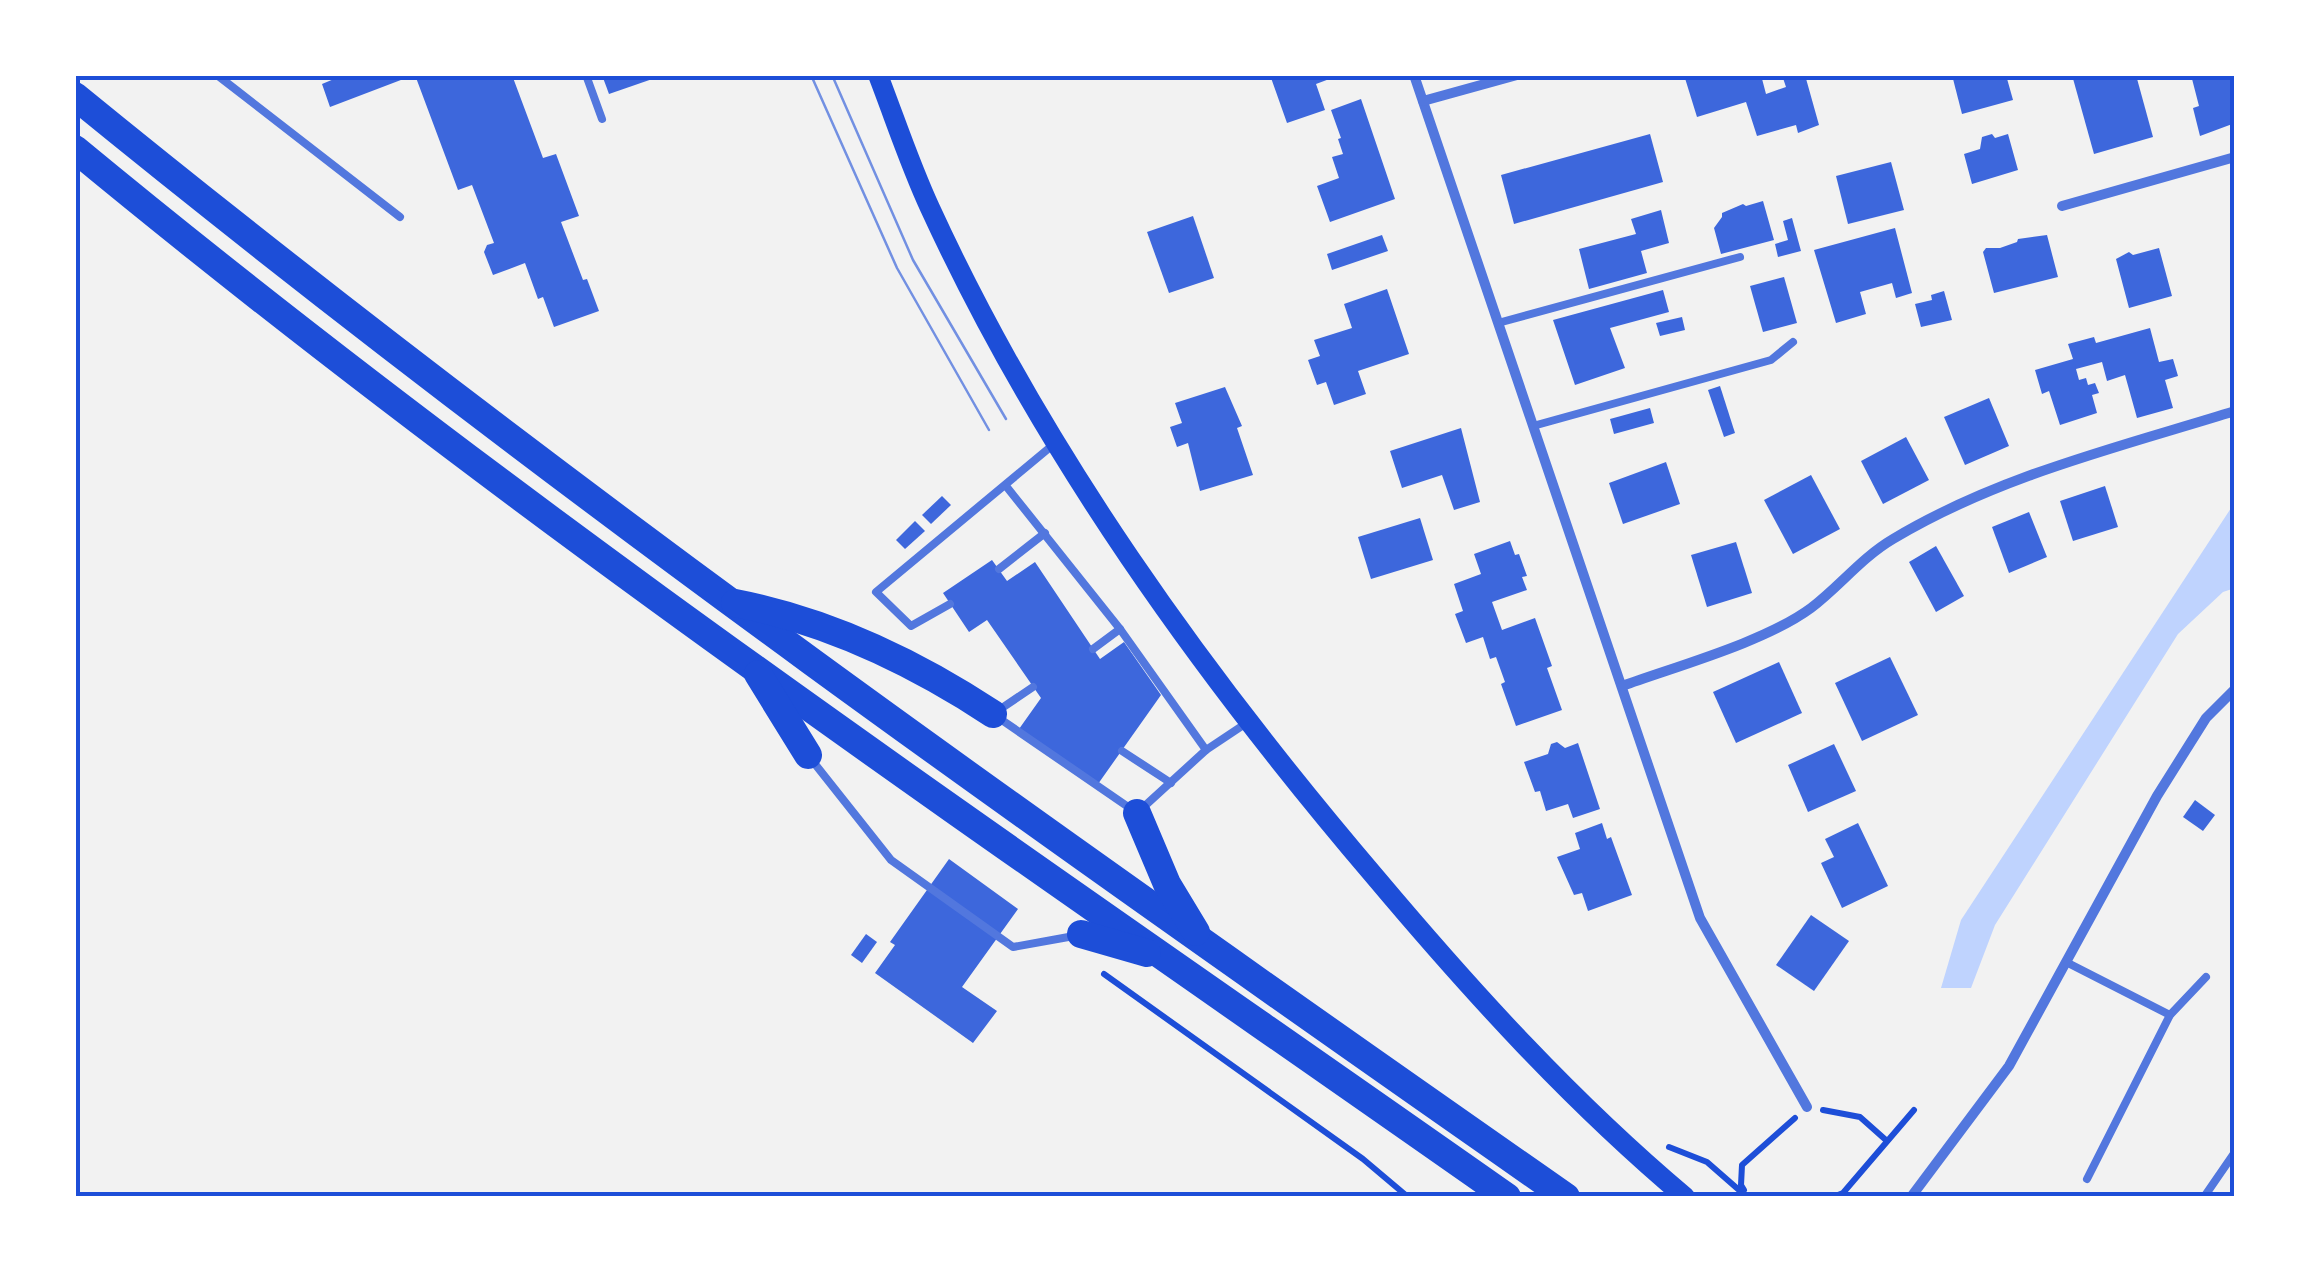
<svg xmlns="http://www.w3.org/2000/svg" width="2310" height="1272" font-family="'PT Sans Narrow',sans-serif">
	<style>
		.water { fill: #bfd3fe }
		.building { fill: #3d67dc }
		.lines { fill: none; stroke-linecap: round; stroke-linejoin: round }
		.path { stroke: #1d4ed8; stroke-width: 6 }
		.service { stroke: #5277de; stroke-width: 8 }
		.minor { stroke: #5277de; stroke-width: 10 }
		.secondary { stroke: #1d4ed8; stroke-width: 20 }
		.trunk { stroke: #1d4ed8; stroke-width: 28 }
		.tram { stroke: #7290e2; stroke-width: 2.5 }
		.neatline { fill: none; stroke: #1d4ed8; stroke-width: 4 }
	</style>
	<rect width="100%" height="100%" fill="#f2f2f2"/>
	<!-- water -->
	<polygon class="water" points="2235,502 2235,588 2223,592 2178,634 1995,925 1971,988 1941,988 1961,920"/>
	<!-- building -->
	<g class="building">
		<polygon points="332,75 414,75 330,107 322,84 334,79"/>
		<polygon points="415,75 512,75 543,158 556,154 579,216 561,222 583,280 587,279 599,311 554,327 543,297 538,299 525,263 493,275 484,252 487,245 494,243 472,185 458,190"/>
		<polygon points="602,75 661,75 661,76 609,94"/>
		<polygon points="1270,75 1340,75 1316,84 1325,110 1287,123"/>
		<polygon points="1684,75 1761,75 1766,94 1786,87 1782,75 1805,75 1819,125 1798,133 1796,125 1757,136 1746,102 1697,117"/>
		<polygon points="1952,75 2006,75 2013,100 1962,114"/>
		<polygon points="2072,75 2136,75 2153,137 2094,154"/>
		<polygon points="2191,75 2235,75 2235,123 2200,136 2193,108 2199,106"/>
		<polygon points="1361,99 1395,199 1330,222 1317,186 1339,178 1332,157 1343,154 1338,139 1341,138 1331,110"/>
		<polygon points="1650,134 1663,182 1514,224 1501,175"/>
		<polygon points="1992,134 1995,138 2008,134 2018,170 1972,184 1964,154 1980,149 1982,137"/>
		<polygon points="1891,162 1904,210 1848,224 1836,176"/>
		<polygon points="1763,201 1774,240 1721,254 1714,228 1722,217 1722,213 1743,204 1746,206"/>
		<polygon points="1661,210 1669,243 1641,251 1647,273 1589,289 1579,249 1636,234 1631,219"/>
		<polygon points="1193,216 1214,278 1169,293 1147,232"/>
		<polygon points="1792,218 1801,251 1778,257 1775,244 1788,240 1783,221"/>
		<polygon points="1895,228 1912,293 1896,298 1892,283 1860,292 1866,314 1836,323 1814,250"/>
		<polygon points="1382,235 1388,251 1332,270 1327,254"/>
		<polygon points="2047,235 2058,277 1994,293 1983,252 1986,248 2000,248 2017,242 2018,239"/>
		<polygon points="2159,248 2172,296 2129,308 2116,259 2129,252 2133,255"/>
		<polygon points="1784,277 1797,323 1763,332 1750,286"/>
		<polygon points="1387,289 1409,354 1358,371 1366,394 1334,405 1326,382 1317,385 1308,360 1320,356 1314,340 1352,328 1344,304"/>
		<polygon points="1663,290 1669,312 1610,328 1625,368 1575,385 1553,320"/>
		<polygon points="1944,291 1952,320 1921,327 1915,304 1932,300 1931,295"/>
		<polygon points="1682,317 1685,330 1660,336 1656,323"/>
		<polygon points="2150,328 2159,362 2173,359 2178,376 2165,380 2173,408 2137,418 2125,375 2107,381 2102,362 2076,369 2079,380 2086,378 2088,385 2095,383 2099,393 2092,395 2097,413 2060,425 2049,391 2042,394 2035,370 2073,359 2068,344 2094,337 2096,343"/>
		<polygon points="1720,386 1735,433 1724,437 1708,390"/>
		<polygon points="1225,387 1242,426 1237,428 1253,475 1200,491 1188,443 1177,447 1170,427 1182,423 1175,403"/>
		<polygon points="1989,398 2009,446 1965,465 1944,417"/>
		<polygon points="1650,408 1654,423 1614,434 1610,419"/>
		<polygon points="1461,428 1480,502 1454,510 1442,475 1402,488 1390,451"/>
		<polygon points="1906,437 1929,480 1883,504 1861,461"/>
		<polygon points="1666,462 1680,504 1623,524 1609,483"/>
		<polygon points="1811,475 1840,529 1793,554 1764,500"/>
		<polygon points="2105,486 2118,527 2073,541 2060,501"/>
		<polygon points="942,496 951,505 931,524 922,515"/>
		<polygon points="2029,512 2047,557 2009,573 1992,527"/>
		<polygon points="1420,518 1433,560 1371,579 1358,537"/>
		<polygon points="915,521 925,531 905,549 896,540"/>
		<polygon points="1510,541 1515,555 1519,554 1527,576 1522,577 1527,590 1492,602 1502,630 1535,618 1552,666 1547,668 1562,710 1516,726 1501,684 1505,682 1496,657 1490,659 1483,637 1466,643 1455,614 1463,611 1454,584 1481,574 1474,554"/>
		<polygon points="1736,542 1752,593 1707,607 1691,555"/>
		<polygon points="1936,546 1964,596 1936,612 1909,562"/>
		<polygon points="992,560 1007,581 1035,562 1100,659 1124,642 1161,695 1098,784 1019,729 1041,698 987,620 969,632 943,593"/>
		<polygon points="1890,657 1918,715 1862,741 1835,683"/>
		<polygon points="1779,662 1802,713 1736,743 1713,692"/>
		<polygon points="1557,742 1565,748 1578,743 1600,809 1573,818 1568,804 1546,811 1540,791 1535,792 1524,762 1548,754 1551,744"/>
		<polygon points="1834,744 1856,791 1808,812 1788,765"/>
		<polygon points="2195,800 2215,815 2203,831 2183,817"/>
		<polygon points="1602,823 1607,839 1611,837 1632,895 1588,911 1582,893 1574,895 1557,857 1580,849 1575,833"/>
		<polygon points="1858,823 1888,886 1842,908 1821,863 1834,857 1825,839"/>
		<polygon points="949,859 1018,909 962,987 997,1011 973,1043 875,973 895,945 890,942"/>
		<polygon points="1811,915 1849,941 1814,991 1776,965"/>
		<polygon points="866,934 877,942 862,963 851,955"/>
	</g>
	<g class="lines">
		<!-- path -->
		<g class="path">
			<polyline points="1104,974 1363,1159 1408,1197"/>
			<polyline points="1823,1110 1860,1117 1887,1141"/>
			<polyline points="1669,1147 1707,1162 1747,1197"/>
			<polyline points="1744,1190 1741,1185 1742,1165 1795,1118"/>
			<polyline points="1833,1197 1843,1193 1914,1110"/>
		</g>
		<!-- service -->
		<g class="service">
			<polyline points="217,75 400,217"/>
			<polyline points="586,75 602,119"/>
			<polyline points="1498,323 1740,257"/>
			<polyline points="1533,426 1771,360 1793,342"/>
			<polyline points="1006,486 1120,629 1206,750"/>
			<polyline points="999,569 1045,533"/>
			<polyline points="950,604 911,626 876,592 1054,444"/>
			<polyline points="1093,649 1120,629"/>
			<polyline points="1033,687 993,714 1137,813 1206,750 1248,722"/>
			<polyline points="1122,751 1171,783"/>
			<polyline points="811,759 891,860 1013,947 1074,936"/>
			<polyline points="2066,962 2170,1015"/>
			<polyline points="2087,1179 2170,1015 2206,977"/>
			<polyline points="2204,1197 2235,1152"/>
		</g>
		<!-- minor -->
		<g class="minor">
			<polyline points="1414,75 1700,918 1807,1107"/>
			<polyline points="1423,101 1517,75"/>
			<polyline points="2062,206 2235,157"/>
			<path d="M1622,686C1677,666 1765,642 1811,608C1840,586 1861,558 1893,539C1998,476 2119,447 2235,411"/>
			<polyline points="1911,1197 2009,1066 2157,796 2206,718 2235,689"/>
		</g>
		<!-- secondary -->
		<path class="secondary" d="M878,75C895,119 910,165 930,208C1042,452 1203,675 1376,878C1472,992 1571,1101 1685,1197"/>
		<!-- trunk -->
		<g class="trunk">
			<path d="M75,96C554,487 1059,843 1566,1197"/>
			<path d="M75,149C531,526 1023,857 1507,1197"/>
			<path d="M735,603C828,621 914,662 993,714"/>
			<polyline points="758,674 808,755"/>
			<polyline points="1137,813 1167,884 1196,932"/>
			<polyline points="1081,934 1147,953"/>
		</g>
		<!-- tram -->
		<g class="tram">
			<polyline points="811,75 897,268 989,430"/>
			<polyline points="832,75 913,260 1006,419"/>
		</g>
	</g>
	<!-- border -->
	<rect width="2310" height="1272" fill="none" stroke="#ffffff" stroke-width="155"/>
	<rect x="78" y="78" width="2154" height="1116" class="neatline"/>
</svg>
